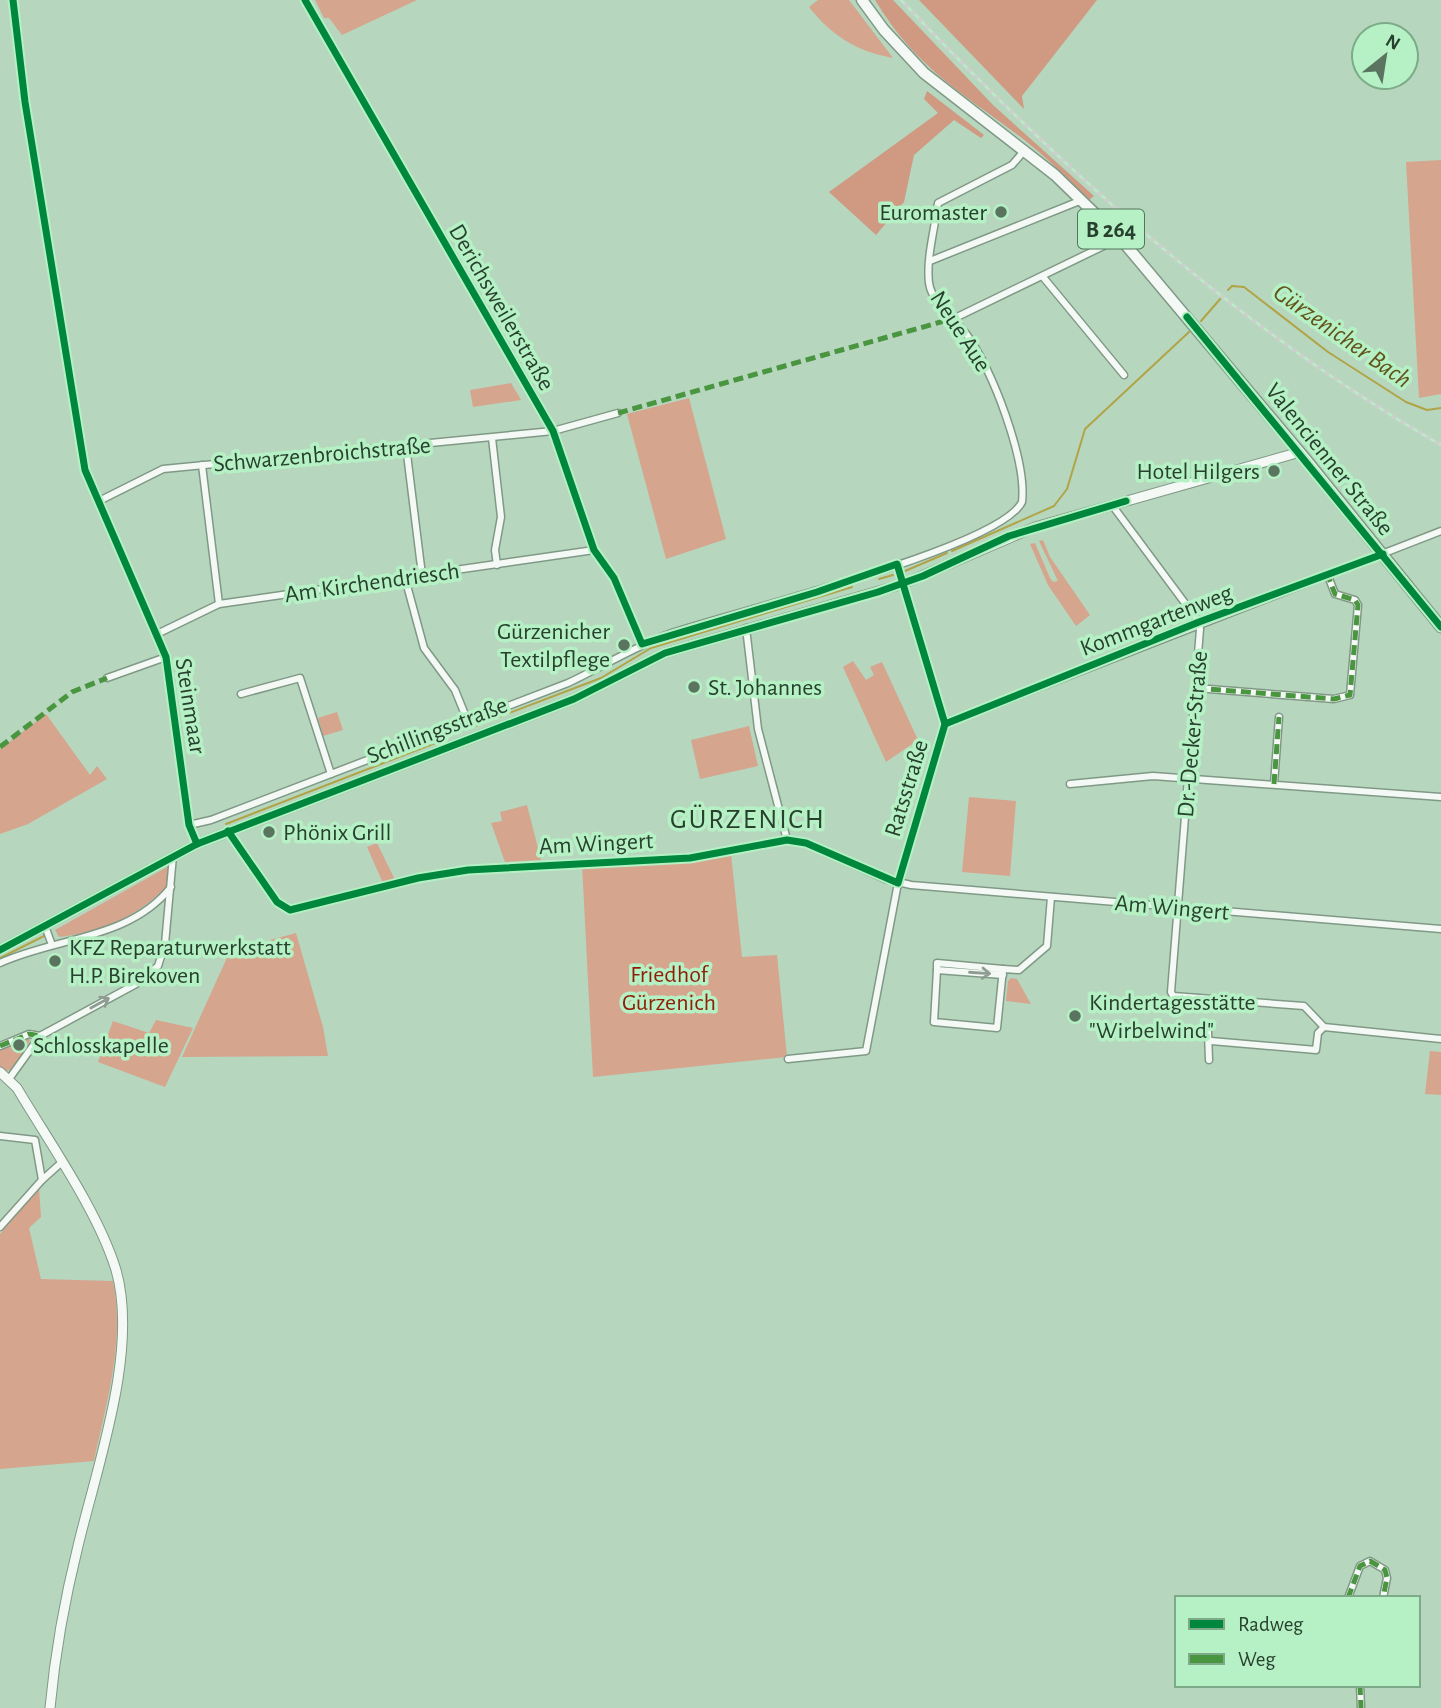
<svg xmlns="http://www.w3.org/2000/svg" width="1441" height="1708" font-family="'Alegreya Sans',sans-serif">
	<style>
		.green { fill: #d6a58e }
		.forest { fill: #d09982 }
		.lines { fill: none; stroke-linecap: round; stroke-linejoin: round }
		.stream { stroke: #b0a446; stroke-width: 2 }
		.street-casing { stroke: #809986; stroke-width: 9 }
		.secondary-casing { stroke: #809986; stroke-width: 11 }
		.primary-casing { stroke: #809986; stroke-width: 13 }
		.street { stroke: #f4f9f5; stroke-width: 6 }
		.secondary { stroke: #f4f9f5; stroke-width: 9 }
		.primary { stroke: #f4f9f5; stroke-width: 10 }
		.rail-casing { stroke: #c8d1ca; stroke-width: 4.5 }
		.rail { stroke: #b5f1c4; stroke-width: 2; stroke-dasharray: 5; stroke-linecap: butt }
		.quiet { stroke: #4a9540; stroke-width: 5; stroke-dasharray: 10 5; stroke-linecap: butt }
		.cycleway-casing { stroke: #b5f1c4; stroke-width: 11 }
		.cycleway { stroke: #00873e; stroke-width: 7 }
		.oneway { stroke: #8e9c92 }
		.poi-dot { fill: #5a7460; stroke: #b5f1c4; stroke-width: 2.5 }
		.labels { text-anchor: middle; stroke-width: 7; stroke-linejoin: round; paint-order: stroke }
		.shield { fill: #b5f1c4; stroke: #52755b; stroke-width: 2 }
		.shield-label { font-size: 23px; font-weight: bold; fill: #28402e }
		.poi-label { font-size: 24px; fill: #28402e; stroke: #b5f1c4; text-anchor: start }
		.street-label { font-size: 24px; fill: #28402e; stroke: #b5f1c4 }
		.park-label { font-size: 24px; fill: #901d08; stroke: #b5f1c4 }
		.water-label { font-size: 26px; font-style: italic; fill: #625219; stroke: #b5f1c4 }
		.quarter-label { font-size: 28px; letter-spacing: 2px; fill: #28402e; stroke: #b5f1c4 }
	</style>
	<rect width="100%" height="100%" fill="#b6d6be"/>
	<!-- green -->
	<g class="green">
		<polygon points="315,0 417,0 342,35 329,18 324,18"/>
		<path d="M818,0H849L893,58C856,51 832,36 809,7Z"/>
		<polygon points="1441,160 1441,394 1419,398 1406,162"/>
		<polygon points="511,383 521,400 473,407 470,390"/>
		<polygon points="689,398 726,539 666,559 627,414"/>
		<polygon points="1043,540 1050,557 1090,615 1076,626 1048,585 1030,544 1035,543 1050,578 1053,582 1058,581 1039,541"/>
		<polygon points="853,661 866,680 874,675 870,667 882,662 918,740 886,762 843,667"/>
		<polygon points="337,712 343,730 323,736 318,718"/>
		<polygon points="46,714 90,775 97,766 107,779 28,824 0,834 0,749"/>
		<polygon points="749,726 758,766 700,779 691,740"/>
		<polygon points="969,797 1016,801 1010,876 962,872"/>
		<polygon points="527,805 541,860 505,862 491,823 502,821 500,812"/>
		<polygon points="377,843 395,880 383,883 367,847"/>
		<polygon points="731,854 742,957 777,955 787,1057 593,1077 582,864 695,861"/>
		<path d="M169,866L166,887C137,917 100,932 59,937L55,930Z"/>
		<polygon points="296,933 323,1027 328,1056 182,1057 230,951"/>
		<polygon points="1011,978 1017,979 1031,1004 1006,1001 1008,981"/>
		<polygon points="156,1020 193,1028 165,1087 98,1062 113,1021 149,1033"/>
		<polygon points="28,1037 30,1040 13,1069 6,1071 0,1067 0,1048"/>
		<polygon points="1430,1051 1441,1052 1441,1095 1425,1094"/>
		<path d="M39,1188L41,1217L29,1228L41,1279L113,1281C125,1342 107,1400 94,1461L0,1469V1234Z"/>
	</g>
	<!-- forest -->
	<g class="forest">
		<path d="M875,0H893L993,105L1094,196L1089,200C1068,178 1046,157 1022,138C961,92 916,68 875,0Z"/>
		<polygon points="919,0 1097,0 1022,96 1024,109"/>
		<polygon points="927,91 984,135 981,138 954,120 914,155 904,202 876,235 829,192 938,113 924,99"/>
	</g>
	<g class="lines">
		<!-- stream -->
		<g class="stream">
			<polyline points="1228,290 1232,286 1244,287 1328,352 1406,402 1427,410 1441,408"/>
			<polyline points="1201,321 1221,298"/>
			<polyline points="952,551 1054,506 1067,489 1085,429 1189,332"/>
			<polyline points="905,571 947,553"/>
			<polyline points="879,579 893,575"/>
			<polyline points="470,728 601,678 651,648 852,587"/>
			<polyline points="226,824 443,740"/>
			<polyline points="0,958 44,936"/>
		</g>
		<!-- street casing -->
		<g class="street-casing">
			<g id="street">
				<polyline points="305,0 553,431 594,550 614,578 642,644"/>
				<polyline points="930,261 1082,200"/>
				<polyline points="1043,277 1124,375"/>
				<polyline points="955,318 1120,238"/>
				<polyline points="492,438 501,517 495,550 497,565"/>
				<polyline points="406,446 422,575"/>
				<polyline points="202,465 219,604"/>
				<polyline points="1112,505 1199,622 1200,629 1171,992 1173,996 1304,1006 1324,1027 1441,1039"/>
				<polyline points="405,578 424,648 455,690 468,722"/>
				<polyline points="746,628 758,729 787,840"/>
				<polyline points="157,634 219,604 594,550"/>
				<polyline points="107,678 166,657"/>
				<polyline points="1196,688 1334,699 1350,695 1358,605 1355,600 1335,594 1328,576"/>
				<polyline points="241,694 300,678 331,774"/>
				<polyline points="945,724 1441,531"/>
				<polyline points="1070,784 1153,776 1441,797"/>
				<polyline points="1274,784 1279,717"/>
				<path d="M189,825L211,820L568,683C602,667 634,647 669,634C728,613 999,549 1022,502C1027,461 992,368 967,335C956,319 932,304 929,283C926,258 935,228 938,203L1012,165L1024,151"/>
				<polyline points="228,831 277,902 290,910 418,878 468,870 690,858 787,840 806,843 885,879 911,885 1441,929"/>
				<polyline points="197,844 189,825 166,657 99,501 163,469 553,431 618,413"/>
				<polyline points="45,926 52,945"/>
				<path d="M0,963C56,937 129,940 171,887"/>
				<polyline points="937,970 934,1022 997,1028 1003,969 1019,970 1047,946 1051,897"/>
				<polyline points="1003,975 937,970 937,963 1003,969"/>
				<polyline points="1208,1032 1209,1060"/>
				<polyline points="1211,1041 1316,1050 1318,1033 1324,1027"/>
				<polyline points="0,1046 29,1034 40,1036"/>
				<polyline points="788,1059 866,1051 898,883 945,724 897,564"/>
				<polyline points="9,1079 40,1036 136,984 158,966 165,944 173,856"/>
				<polyline points="0,1136 35,1140 42,1180 61,1163"/>
				<polyline points="0,1227 42,1180"/>
				<polyline points="1348,1598 1360,1566 1370,1561 1385,1570 1387,1578 1383,1598"/>
				<polyline points="1360,1685 1361,1708"/>
			</g>
		</g>
		<!-- secondary casing -->
		<g class="secondary-casing">
			<g id="secondary">
				<polyline points="0,950 197,844 574,699 665,653 903,584 1035,527 1300,452"/>
				<path d="M0,1072L17,1088C49,1142 98,1211 116,1270C139,1350 97,1466 78,1546C65,1598 55,1654 50,1708"/>
			</g>
		</g>
		<!-- primary casing -->
		<g class="primary-casing">
			<polyline id="primary" points="862,0 884,30 924,73 1055,175 1120,238 1307,461 1441,627"/>
		</g>
		<!-- street -->
		<use href="#street" class="street"/>
		<!-- secondary -->
		<use href="#secondary" class="secondary"/>
		<!-- primary -->
		<use href="#primary" class="primary"/>
		<!-- rail casing -->
		<g class="rail-casing">
			<path id="rail" d="M901,0C1061,168 1239,329 1441,445"/>
		</g>
		<!-- rail -->
		<use href="#rail" class="rail"/>
		<!-- quiet -->
		<g class="quiet">
			<polyline points="618,413 955,318"/>
			<polyline points="1196,688 1334,699 1350,695 1358,605 1355,600 1335,594 1328,576"/>
			<polyline points="0,747 72,692 107,678"/>
			<polyline points="1274,784 1279,717"/>
			<polyline points="0,1046 29,1034 40,1036"/>
			<polyline points="1348,1598 1360,1566 1370,1561 1385,1570 1387,1578 1383,1598"/>
			<polyline points="1360,1685 1361,1708"/>
		</g>
		<!-- cycleway casing -->
		<g class="cycleway-casing">
			<g id="cycleway">
				<polyline points="13,0 25,102 85,470 166,657 189,825 197,844"/>
				<polyline points="1187,317 1441,627"/>
				<polyline points="945,724 1199,622 1383,554"/>
				<polyline points="228,831 277,902 290,910 418,878 468,870 690,858 787,840 806,843 898,883 945,724 897,564 817,592 642,644 614,578 594,550 553,431 305,0"/>
				<polyline points="0,950 197,844 574,699 665,653 878,592 923,576 1009,536 1126,501"/>
			</g>
		</g>
		<!-- cycleway -->
		<use href="#cycleway" class="cycleway"/>
	</g>
	<!-- one-way arrows -->
	<defs><path id="oneway-shaft" d="M-6 0H5M1.5-3L5.5 0L1.5 3" fill="none" stroke-width="1.6" stroke-linecap="round" stroke-linejoin="round" transform="scale(1.75)"/></defs>
	<g class="oneway">
		<use href="#oneway-shaft" transform="translate(980 973) rotate(4)"/>
		<use href="#oneway-shaft" transform="translate(100 1003) rotate(-29)"/>
	</g>
	<!-- markers -->
	<g class="poi-dot">
		<circle cx="1001" cy="212" r="7"/>
		<circle cx="1274" cy="471" r="7"/>
		<circle cx="624" cy="645" r="7"/>
		<circle cx="694" cy="687" r="7"/>
		<circle cx="269" cy="832" r="7"/>
		<circle cx="55" cy="961" r="7"/>
		<circle cx="1075" cy="1016" r="7"/>
		<circle cx="19" cy="1045" r="7"/>
	</g>
	<g class="labels">
		<!-- shield labels -->
		<rect class="shield" x="1078" y="209.5" width="66" height="39" rx="5"/>
		<g class="shield-label">
			<text x="1111" y="237">B 264</text>
		</g>
		<!-- poi labels -->
		<g class="poi-label">
			<text x="987" y="220" text-anchor="end">Euromaster</text>
			<text x="1260" y="479" text-anchor="end">Hotel Hilgers</text>
			<text x="610" y="639" text-anchor="end">Gürzenicher<tspan x="610" dy="28">Textilpflege</tspan></text>
			<text x="708" y="695">St. Johannes</text>
			<text x="283" y="840">Phönix Grill</text>
			<text x="69" y="955">KFZ Reparaturwerkstatt<tspan x="69" dy="28">H.P. Birekoven</tspan></text>
			<text x="1089" y="1010">Kindertagesstätte<tspan x="1089" dy="28">"Wirbelwind"</tspan></text>
			<text x="33" y="1053">Schlosskapelle</text>
		</g>
		<!-- street labels -->
		<g class="street-label">
			<text transform="translate(502 307) rotate(60)" y="8">Derichsweilerstraße</text>
			<text transform="translate(961 331) rotate(57)" y="8">Neue Aue</text>
			<text transform="translate(322 454) rotate(-5)" y="8">Schwarzenbroichstraße</text>
			<text transform="translate(1330 459) rotate(51)" y="8">Valencienner Straße</text>
			<text transform="translate(372 582) rotate(-8)" y="8">Am Kirchendriesch</text>
			<text transform="translate(1156 620) rotate(-21)" y="8">Kommgartenweg</text>
			<text transform="translate(191 706) rotate(81)" y="8">Steinmaar</text>
			<text transform="translate(437 730) rotate(-21)" y="8">Schillingsstraße</text>
			<text transform="translate(1192 734) rotate(-85)" y="8">Dr.-Decker-Straße</text>
			<text transform="translate(906 788) rotate(-73)" y="8">Ratsstraße</text>
			<text transform="translate(596 843) rotate(-3)" y="8">Am Wingert</text>
			<text transform="translate(1172 907) rotate(5)" y="8">Am Wingert</text>
		</g>
		<!-- park labels -->
		<g class="park-label">
			<text x="669" y="982">Friedhof<tspan x="669" dy="28">Gürzenich</tspan></text>
		</g>
		<!-- water labels -->
		<g class="water-label">
			<text transform="translate(1343 335) rotate(35)" y="9">Gürzenicher Bach</text>
		</g>
		<!-- quarter labels -->
		<g class="quarter-label">
			<text x="748" y="828">GÜRZENICH</text>
		</g>
	</g>
	<!-- legend -->
	<rect x="1175" y="1596" width="245" height="91" fill="#b5f1c4" stroke="#7daa88" stroke-width="2"/>
	<rect x="1189" y="1619" width="35" height="10" fill="#00873e" stroke="#7daa88" stroke-width="2"/>
	<text x="1238" y="1631" font-size="21" fill="#28402e">Radweg</text>
	<rect x="1189" y="1654" width="35" height="10" fill="#4a9540" stroke="#7daa88" stroke-width="2"/>
	<text x="1238" y="1666" font-size="21" fill="#28402e">Weg</text>
	<!-- north arrow -->
	<g transform="translate(1385 56) rotate(30)"><circle r="33" fill="#b5f1c4" stroke="#7daa88" stroke-width="2"/>
	<path d="M0-5L12 26L0 18L-12 26Z" fill="#5a7460"/>
	<text y="-10" font-size="19" font-weight="bold" text-anchor="middle" fill="#28402e">N</text>
	</g>
</svg>
